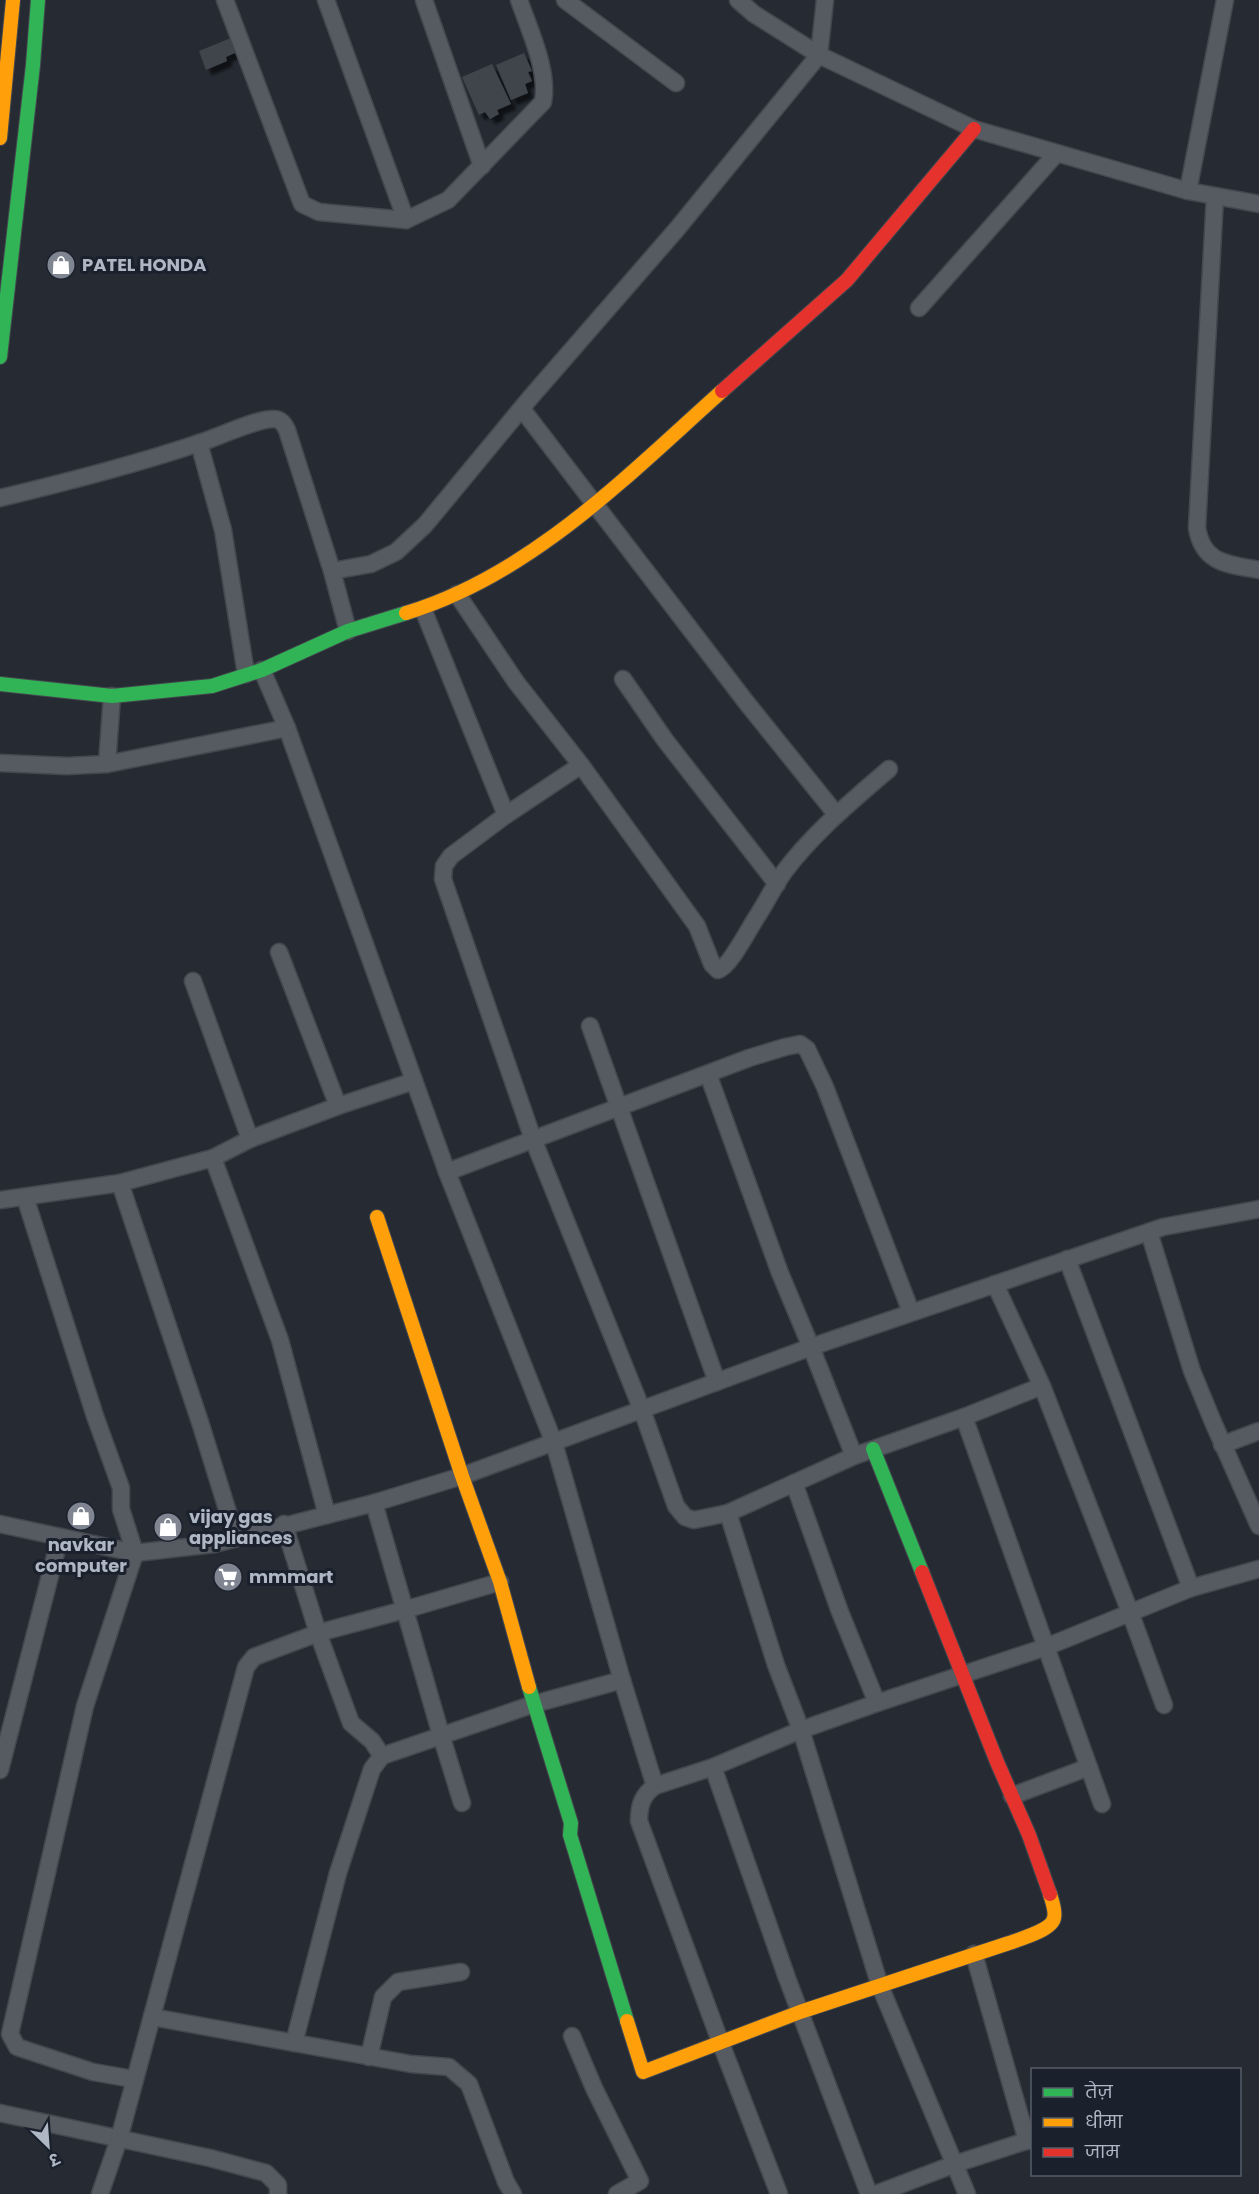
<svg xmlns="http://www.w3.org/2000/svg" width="1259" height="2194" font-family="Poppins,'Noto Sans Devanagari',sans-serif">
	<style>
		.building { fill: #40454b; filter: url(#shadow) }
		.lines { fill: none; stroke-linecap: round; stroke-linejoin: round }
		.street-casing { stroke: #44474e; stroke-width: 19 }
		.fast-casing { stroke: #44474e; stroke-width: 16 }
		.slow-casing { stroke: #44474e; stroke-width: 16 }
		.jam-casing { stroke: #44474e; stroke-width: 16 }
		.street { stroke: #565a61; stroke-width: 16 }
		.fast { stroke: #30b455; stroke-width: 14 }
		.slow { stroke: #ff9f0a; stroke-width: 14 }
		.jam { stroke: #e5322d; stroke-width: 14 }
		.labels { text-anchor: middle; stroke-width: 6; stroke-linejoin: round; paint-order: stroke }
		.poi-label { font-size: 18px; font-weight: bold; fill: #afb7c5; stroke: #1a212d; text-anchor: start }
	</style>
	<defs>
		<filter id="shadow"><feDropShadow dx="5.5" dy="5.5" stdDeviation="1.5" flood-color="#0009"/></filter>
	</defs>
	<rect width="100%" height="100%" fill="#262b33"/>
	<!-- building -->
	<g class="building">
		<polygon points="231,38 237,52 226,57 227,61 206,70 199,51"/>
		<polygon points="524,53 532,71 528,72 532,81 525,84 528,93 511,100 496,65"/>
		<polygon points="492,64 511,104 497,110 499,114 490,119 485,112 479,115 462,77"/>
	</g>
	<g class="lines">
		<!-- street casing -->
		<g class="street-casing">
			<g id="street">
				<path d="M225,0L302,204L319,212L406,220L448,200L543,102C549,71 529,29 519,0"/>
				<polyline points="326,0 406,220"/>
				<polyline points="424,0 482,166"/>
				<polyline points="565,0 676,83"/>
				<polyline points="738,0 754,14 819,55 974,129 1188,191 1259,204"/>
				<polyline points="1188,191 1225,0"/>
				<path d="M1215,196L1197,528C1203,564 1228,564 1259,570"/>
				<polyline points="919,308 1056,154"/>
				<polyline points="522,409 746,702 836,814"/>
				<polyline points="199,443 223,530 246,674"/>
				<path d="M0,498C67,482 134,465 199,443C220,437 254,419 274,419C281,419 284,424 287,430L332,571L348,631"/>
				<polyline points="332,571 371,564 396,552 425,525 530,398 677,229 819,55 825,0"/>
				<path d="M457,594L516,682L581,765L697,926L712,964L718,970C730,967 749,928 758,915C767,901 774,886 784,872C813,833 852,801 889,769"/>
				<polyline points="423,609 506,815"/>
				<polyline points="623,679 665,740 777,884"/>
				<polyline points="287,728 447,1172 554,1443 622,1680 655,1786"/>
				<polyline points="0,763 67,766 107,764 287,728 262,670"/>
				<polyline points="107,764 112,696"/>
				<polyline points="581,765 506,815 451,856 444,866 443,879 533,1139 642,1410 676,1506 685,1517 694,1520 728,1513 854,1456 964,1417 1042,1386"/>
				<polyline points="279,952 338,1106"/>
				<polyline points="193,981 250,1139"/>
				<polyline points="590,1026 717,1382"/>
				<polyline points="708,1074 780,1273 811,1347 854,1456"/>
				<polyline points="213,1158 280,1340 327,1515"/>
				<polyline points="447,1172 749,1058 785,1047 800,1044 807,1049 825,1087 911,1312"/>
				<polyline points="120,1183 200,1422 236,1538"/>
				<polyline points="25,1197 95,1416 121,1488 121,1509 135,1553 85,1706 10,2034 17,2047 93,2072 133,2079"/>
				<polyline points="0,1200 120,1183 213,1158 250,1139 338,1106 414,1081"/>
				<polyline points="1149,1232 1192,1371 1213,1422 1259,1526"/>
				<polyline points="1067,1259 1191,1588"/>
				<polyline points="995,1284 1042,1386 1130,1612 1164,1705"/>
				<polyline points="964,1417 1102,1804"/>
				<polyline points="1222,1445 1259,1431"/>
				<polyline points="794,1483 840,1612 877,1703"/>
				<polyline points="374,1503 441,1735 462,1803"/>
				<polyline points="728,1513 776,1665 801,1730 880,1986 967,2194"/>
				<polyline points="0,1524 135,1553 214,1544 374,1503 462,1476 811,1347 1163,1227 1259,1209"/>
				<polyline points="284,1524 318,1633 351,1723 372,1741 382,1756 372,1769 338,1873 294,2043"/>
				<polyline points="382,1756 534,1704 622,1680"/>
				<polyline points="713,1767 787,1978 869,2194"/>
				<polyline points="0,1770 60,1537"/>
				<polyline points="1012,1796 1089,1767"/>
				<polyline points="974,1954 1027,2141"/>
				<polyline points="152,2017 411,2064 449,2067 469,2084 506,2182 513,2194"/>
				<polyline points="572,2036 594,2088 640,2181 617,2194"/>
				<polyline points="369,2057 383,1997 398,1982 461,1972"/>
				<polyline points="0,2113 210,2158 266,2173 278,2185 278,2194"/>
				<polyline points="100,2194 119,2139 246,1667 254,1657 318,1633 404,1610 500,1582"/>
				<path d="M779,2194L720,2041L639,1821C639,1806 642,1795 655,1786L713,1767L801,1730L877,1703L1046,1647L1191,1588L1259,1569"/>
				<polyline points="876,2194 955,2164 1032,2139"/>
			</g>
		</g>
		<!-- fast casing -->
		<g class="fast-casing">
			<g id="fast">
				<polyline points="0,357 33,65 38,0"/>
				<polyline points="0,684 112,696 212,686 262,670 348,631 406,613"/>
				<polyline points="873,1449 922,1572"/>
				<polyline points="529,1687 571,1823 570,1835 627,2021"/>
			</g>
		</g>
		<!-- slow casing -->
		<g class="slow-casing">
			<g id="slow">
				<polyline points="0,138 13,0"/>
				<path d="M406,613C531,575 627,476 722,391"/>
				<polyline points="377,1217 462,1476 500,1582 529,1687"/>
				<path d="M627,2021L643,2072L800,2012L1009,1943C1020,1939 1052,1930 1054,1918C1056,1911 1052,1901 1050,1894"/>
			</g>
		</g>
		<!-- jam casing -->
		<g class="jam-casing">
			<g id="jam">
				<polyline points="722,391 847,280 974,129"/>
				<polyline points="922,1572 997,1762 1029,1835 1050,1894"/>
			</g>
		</g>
		<!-- street -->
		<use href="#street" class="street"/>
		<!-- fast -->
		<use href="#fast" class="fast"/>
		<!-- slow -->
		<use href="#slow" class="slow"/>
		<!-- jam -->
		<use href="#jam" class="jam"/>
	</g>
	<!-- icons -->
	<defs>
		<g id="shop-disc" transform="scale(1.5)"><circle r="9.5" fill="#7f8692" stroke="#1a212d"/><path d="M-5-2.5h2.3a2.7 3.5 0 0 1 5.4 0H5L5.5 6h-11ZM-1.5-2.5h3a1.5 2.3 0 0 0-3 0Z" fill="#fff"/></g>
		<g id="supermarket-disc" transform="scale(1.5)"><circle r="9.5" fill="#7f8692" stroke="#1a212d"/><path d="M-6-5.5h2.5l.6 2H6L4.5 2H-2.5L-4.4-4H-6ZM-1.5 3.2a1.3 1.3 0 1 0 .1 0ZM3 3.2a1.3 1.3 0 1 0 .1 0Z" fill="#fff"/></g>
	</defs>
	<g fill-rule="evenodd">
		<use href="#shop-disc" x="61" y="265"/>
		<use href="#shop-disc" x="81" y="1516"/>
		<use href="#shop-disc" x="168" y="1527"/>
		<use href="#supermarket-disc" x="228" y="1577"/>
	</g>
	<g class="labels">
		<!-- poi labels -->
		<g class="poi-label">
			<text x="82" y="271">PATEL HONDA</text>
			<text x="189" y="1523">vijay gas<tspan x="189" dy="21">appliances</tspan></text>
			<text x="81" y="1551" text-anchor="middle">navkar<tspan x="81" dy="21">computer</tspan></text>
			<text x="249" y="1583">mmmart</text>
		</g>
	</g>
	<!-- legend -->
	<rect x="1031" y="2068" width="210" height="108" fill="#1a212d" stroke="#565d6a" stroke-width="1.5"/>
	<rect x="1043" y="2088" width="30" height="9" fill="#30b455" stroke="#565d6a" stroke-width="1.5"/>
	<text x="1085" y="2098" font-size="18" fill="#afb7c5">तेज़</text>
	<rect x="1043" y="2118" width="30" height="9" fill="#ff9f0a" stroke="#565d6a" stroke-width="1.5"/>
	<text x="1085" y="2128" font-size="18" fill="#afb7c5">धीमा</text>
	<rect x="1043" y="2148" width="30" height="9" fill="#e5322d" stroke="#565d6a" stroke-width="1.5"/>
	<text x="1085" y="2158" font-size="18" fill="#afb7c5">जाम</text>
	<!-- north arrow -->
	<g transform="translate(48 2146) rotate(155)" stroke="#1a212d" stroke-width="4.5" paint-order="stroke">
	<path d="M0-4.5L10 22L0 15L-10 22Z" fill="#afb7c5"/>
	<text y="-9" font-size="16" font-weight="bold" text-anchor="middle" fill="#afb7c5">उ</text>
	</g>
</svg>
